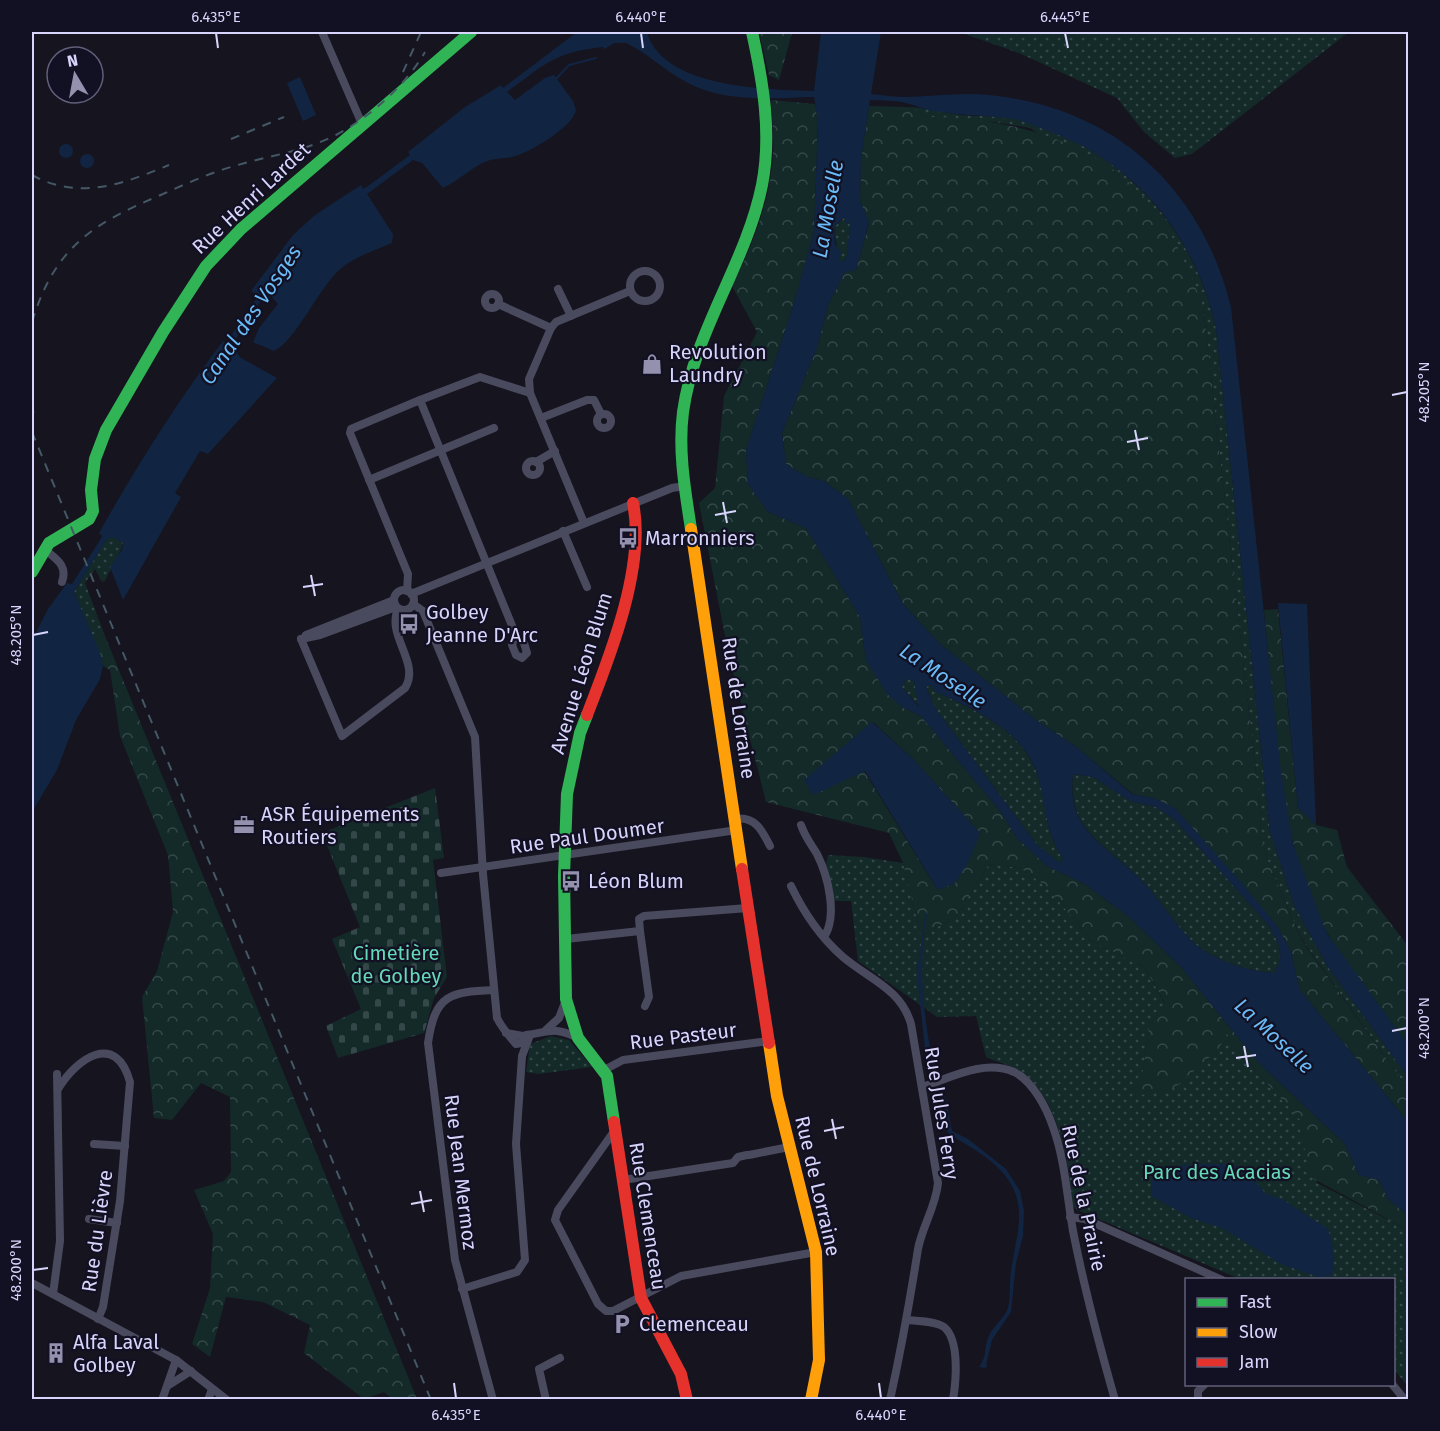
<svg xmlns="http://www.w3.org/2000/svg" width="1440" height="1431" font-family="'Fira Sans',sans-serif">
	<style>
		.green { fill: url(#green-dots) }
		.forest { fill: url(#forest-crowns); fill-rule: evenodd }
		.cemetery { fill: url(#cemetery-stones) }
		.water { fill: #112542; fill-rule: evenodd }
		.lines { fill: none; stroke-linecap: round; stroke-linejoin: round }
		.stream { stroke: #112542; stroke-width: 2 }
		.street { stroke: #4a4a5f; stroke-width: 8 }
		.fast { stroke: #30b455; stroke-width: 12 }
		.slow { stroke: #ff9f0a; stroke-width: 12 }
		.jam { stroke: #e5322d; stroke-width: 12 }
		.rail { stroke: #445866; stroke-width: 2; stroke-dasharray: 9 8; stroke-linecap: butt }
		.ticks { fill: none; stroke: #d8d5fc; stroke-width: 2 }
		.labels { text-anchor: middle; stroke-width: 4.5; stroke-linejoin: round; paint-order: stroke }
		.street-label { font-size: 20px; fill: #d8d5fc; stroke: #121023 }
		.poi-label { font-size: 20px; fill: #d8d5fc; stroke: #121023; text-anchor: start }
		.park-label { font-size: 20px; fill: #65d8b7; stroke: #121023 }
		.water-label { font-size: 21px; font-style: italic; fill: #69baf6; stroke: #121023 }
		.neatline { fill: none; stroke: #d8d5fc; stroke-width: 2 }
		.ticks-label { font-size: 15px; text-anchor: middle; fill: #d8d5fc }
	</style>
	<defs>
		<pattern id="green-dots" width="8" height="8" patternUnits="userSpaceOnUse" patternTransform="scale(1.5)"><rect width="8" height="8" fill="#132a29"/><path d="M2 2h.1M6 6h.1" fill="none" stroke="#354849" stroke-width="1.8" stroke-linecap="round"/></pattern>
		<pattern id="forest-crowns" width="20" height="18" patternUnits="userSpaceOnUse" patternTransform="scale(1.5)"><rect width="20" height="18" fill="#132a29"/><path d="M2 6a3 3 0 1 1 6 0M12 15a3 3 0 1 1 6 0" fill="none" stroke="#354849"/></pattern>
		<pattern id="cemetery-stones" width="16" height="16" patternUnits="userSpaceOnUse" patternTransform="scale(1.5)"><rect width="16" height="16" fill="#132a29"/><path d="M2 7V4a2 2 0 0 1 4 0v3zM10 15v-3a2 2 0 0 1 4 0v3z" fill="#354849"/></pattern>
	</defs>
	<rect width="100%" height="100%" fill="#16141f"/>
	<!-- green -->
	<g class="green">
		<polygon points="959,32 1349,32 1192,154 1175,158 1144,132 1117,98 1019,53"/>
		<path d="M907,107C925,107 943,113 961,115C979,117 999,115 1016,119C1119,145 1194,226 1216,329L1270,831L1294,905L1328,967L1408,1077V1089L1301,938L1269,864L1260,835L1261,818L1203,306L1160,218L1030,128L995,122L923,117L921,113Z"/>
		<polygon points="845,217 851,220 847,256 843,262 839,262 834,227"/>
		<path d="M113,537L123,542C122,553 110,569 105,581L102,582L95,569L85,583L105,636L97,633L92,636L74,592L107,538Z"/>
		<polygon points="906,679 914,681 920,707 902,687"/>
		<path d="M931,685L936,692C982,713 1028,733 1041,786C1048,816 1045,830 1063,859L1060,864L1037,845L935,708L926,686Z"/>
		<path d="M1073,774L1093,777L1130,801L1156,807L1174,819L1270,927C1279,944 1286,955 1274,973C1248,971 1214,961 1194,943C1173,923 1158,896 1137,876C1103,843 1067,830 1073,774Z"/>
		<path d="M828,855L864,857L903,863L921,935L955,918L989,864L1020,868L1046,886L1092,941L1145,968L1165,1004L1149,1026L1143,1071L1131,1088C1169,1076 1207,1071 1227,1033L1236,1049L1304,1124L1317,1183L1408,1230V1386L1394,1370V1280L1240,1279L1077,1210L1073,1206C1069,1164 1059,1097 1020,1071C1011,1065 996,1062 986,1057L976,1016L937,1017L858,961L851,901H833L826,864Z"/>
		<polygon points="551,1036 569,1040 592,1067 538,1074 526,1072 530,1044"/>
	</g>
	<!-- forest -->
	<g class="forest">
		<polygon points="759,32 792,33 779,80 769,75"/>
		<path d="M771,100L815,104L818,121L814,232L795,300L746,450L748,484L768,512L806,528L860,617L866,660L902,707L921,716L1001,812L1017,838L1047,866L1085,884L1128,916L1181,967L1258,1062L1345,1144L1359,1175L1379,1180L1388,1199L1408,1215V1230L1312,1178L1300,1131L1303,1123L1236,1049L1227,1034L1218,1050L1172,1090L1135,1096L1130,1088L1143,1071L1149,1026L1165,1003L1145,968L1092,941L1046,886L1020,868L989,864L955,918L921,935L903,863L889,833L766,802L729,656L699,503L715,488L724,396L757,332L732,286C751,249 767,208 772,166C775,145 772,122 771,100ZM873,722L913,759L980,833L955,883L937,889L864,771L804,781Z"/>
		<path d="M869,106L907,107L922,113L923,117C1008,116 1107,142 1159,216C1178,243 1191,275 1203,306L1261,818L1260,835L1269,864L1301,939L1408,1089V1122L1300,990L1290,949L1277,926L1176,809L1156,799L1133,794L1075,746L1037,721L940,644L903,604L848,499L824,481L807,477L786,464L782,433L817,348L828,305L845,272L856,270L869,223L860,201L861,158Z"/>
		<path d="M1278,609L1298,808L1316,825L1337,830L1347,867L1408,946V1045C1383,1010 1349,971 1328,934C1276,842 1275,714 1264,610Z"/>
		<polygon points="97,633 105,636 417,1399 392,1399 384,1392 364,1399 304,1353 310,1325 263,1302 226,1297 210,1357 192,1344 210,1288 213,1234 194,1190 224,1181 231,1172 230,1097 201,1083 172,1120 154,1118 142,997 157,971 173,912 168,855 120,736 110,670 103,666 92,636"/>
	</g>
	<!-- cemetery -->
	<polygon class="cemetery" points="435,788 444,858 433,860 447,977 434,998 424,1033 338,1058 326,1026 361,1009 332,939 360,927 322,833"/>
	<!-- water -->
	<g class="water">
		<path d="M577,32H647C662,88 768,90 814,91L821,32H881L871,94C883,95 895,97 907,97C935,96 961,92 989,95C1113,107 1201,186 1231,307L1281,772L1293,844L1321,919L1328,935L1408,1045V1077L1328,967L1294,905L1270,831L1216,329C1197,238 1136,162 1048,131C1037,127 1025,121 1013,119C990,115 965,116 941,112C928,111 918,106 906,103C895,100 881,101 870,100L861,158L860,201L869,222L856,270L845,272L828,305L817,348L782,433L786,464L807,477L824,481L848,499L903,604L940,644L1037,721L1075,746L1132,794L1156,799L1176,809L1245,887L1277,926L1290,949L1300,990L1408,1122V1215L1388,1199L1379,1180L1359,1175L1345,1144L1258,1062L1181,967L1128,916L1085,884L1047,866L1017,838L1001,812L921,716L902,707L887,694L866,660L860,617L806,528L768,512L748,484L746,450L795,300L814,232L818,121L814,97C772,98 727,103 688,83C666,72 648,53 626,43H614L605,49L603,47C555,52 545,64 507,92L515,100L545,78L554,75L573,101L576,110C574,126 529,153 515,156C506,159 496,158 487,161C472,167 458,181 443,188L422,163L413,160L367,194L393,234L392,243C371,252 350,258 335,274C317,293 294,342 274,351L253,342L259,328L278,304L271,296L266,301L262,299L231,346L241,358L277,378L208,454L200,451L175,493L181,497L123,600L110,567L122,550L123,543L113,537L107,539L74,592L100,653L103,666L100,679L76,720L57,770L32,812V640L48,609L67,583L72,584L100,540L102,536L99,533C136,467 177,402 223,341L226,343L258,296L251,291L293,235L315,215L361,185L363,189L368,186L406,158L410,155L408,152L465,107L501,85L503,88ZM844,217L847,225L850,220L847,256L843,262L839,261L841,252L835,244L834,227ZM906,679L914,681L919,707L902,687ZM931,685L936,692C981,712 1032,735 1041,788C1047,817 1047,833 1063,859L1060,863L1037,845L935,708L926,687ZM1073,774L1093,777L1130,801L1156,807L1174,819L1270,927C1279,944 1286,955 1274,973C1248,971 1214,961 1194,943C1173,923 1158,896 1137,876C1103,843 1066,829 1073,774Z"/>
		<polygon points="300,77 316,115 303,121 287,83"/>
		<circle cx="66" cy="151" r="7"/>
		<circle cx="87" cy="161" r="7"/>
		<polygon points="1278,603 1307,604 1316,825 1298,808"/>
		<polygon points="872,722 913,759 980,833 969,861 955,883 938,890 865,771 813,795 804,780"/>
		<path d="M928,909C916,966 924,1022 936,1078L933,1079L925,1050L917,973L925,916Z"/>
		<path d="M939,1085L946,1099L952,1131L968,1139L1006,1169L1020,1191L1024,1211L1023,1236L1016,1263L1011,1312L992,1340L986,1365L988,1366L985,1368L979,1367C987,1357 984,1349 988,1338C992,1326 1004,1320 1008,1308C1011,1296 1009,1283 1011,1271C1015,1240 1028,1210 1009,1181C995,1159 969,1147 948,1133L936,1089Z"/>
		<path d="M1227,1164L1244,1168L1266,1194L1282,1199L1328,1229L1332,1241L1334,1268L1331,1276L1318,1277L1281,1264L1222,1228L1191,1218L1151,1196C1151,1190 1151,1182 1153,1177C1160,1162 1212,1164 1227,1164Z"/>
	</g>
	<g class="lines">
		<!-- stream -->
		<polyline class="stream" points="555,80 569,65 596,58"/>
		<!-- street -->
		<g class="street">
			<polyline points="322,32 362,124"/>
			<circle cx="645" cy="286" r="15"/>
			<polyline points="558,289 571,316"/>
			<circle cx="492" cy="301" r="7"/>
			<polyline points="498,304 551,328"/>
			<polyline points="420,400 480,377 530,393"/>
			<circle cx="604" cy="421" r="7"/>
			<polyline points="541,418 587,400 594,400 601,414"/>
			<circle cx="533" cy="468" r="7"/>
			<polyline points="536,462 555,451"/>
			<polyline points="369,480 494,428"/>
			<polyline points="584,523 530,393 529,379 551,328 556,322 630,291"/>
			<polyline points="563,531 587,587"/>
			<path d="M44,549C56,559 68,565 62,582"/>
			<circle cx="404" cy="600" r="10"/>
			<polyline points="407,591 408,574 350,433 351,429 420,400 515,633 524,643 527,653 522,658 516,655 512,645 515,633"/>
			<polyline points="411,594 672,488 684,486"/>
			<path d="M413,604L423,611L475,737L483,874L497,1018C502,1028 509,1036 516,1044L526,1042L523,1036L506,1033"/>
			<polyline points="306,635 394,600"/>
			<path d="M301,639L342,736L405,688C421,663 386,636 398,609"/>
			<polyline points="301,639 320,635 396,607"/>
			<path d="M735,819C755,816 762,830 770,846"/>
			<path d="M801,825C805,837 811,844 817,854C828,876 838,916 824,937"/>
			<polyline points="441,873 737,830"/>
			<path d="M791,886C804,913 820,937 843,957C869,979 901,989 911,1024L938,1183C936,1206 922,1227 918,1249C910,1300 901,1350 890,1400"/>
			<polyline points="640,931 649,997 645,1006"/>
			<polyline points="566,939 640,931 639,919 644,916 748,908"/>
			<polyline points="546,1030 559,1018 566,1000"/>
			<path d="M526,1035C550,1032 554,1026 578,1038"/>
			<polyline points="604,1070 623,1060 769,1041"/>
			<path d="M922,1087C950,1078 984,1059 1014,1072C1033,1081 1047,1109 1053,1127C1065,1160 1067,1197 1073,1231C1084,1287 1099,1344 1115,1400"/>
			<path d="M58,1089C77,1058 116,1031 130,1082L120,1201L103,1307L98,1319"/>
			<polyline points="615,1130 558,1210 555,1220 598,1304 606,1311 613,1311 681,1276 816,1252"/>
			<polyline points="94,1144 125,1146"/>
			<polyline points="749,1155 789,1147"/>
			<polyline points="623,1180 733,1163 738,1157 747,1155"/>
			<polyline points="1070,1217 1085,1219 1222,1280"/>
			<polyline points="89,1219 117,1223"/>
			<polyline points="32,1283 176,1360 227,1400"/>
			<polyline points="462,1289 517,1272 525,1260 516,1144 522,1056 530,1035"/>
			<polyline points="53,1294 60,1241 57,1074"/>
			<path d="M907,1320C918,1321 935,1321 944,1327C960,1340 956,1382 953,1400"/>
			<polyline points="1392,1384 1405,1400"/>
			<polyline points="169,1385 191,1371"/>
			<polyline points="162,1400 176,1360"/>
			<polyline points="208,1400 212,1389"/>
			<path d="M493,1400L455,1260L428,1043C435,994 450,992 494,990"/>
			<polyline points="546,1400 539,1369 560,1358"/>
			<polyline points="1198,1400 1198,1391 1205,1384"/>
		</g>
		<!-- fast -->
		<g class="fast">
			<path d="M691,529C685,490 678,451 683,412C694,331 746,264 762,185C772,134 763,82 752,32"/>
			<polyline points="32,572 49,543 89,519 93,511 91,490 95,459 106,430 163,332 206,266 241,229 471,32"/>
			<polyline points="587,715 580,733 567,794 564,876 566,999 578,1038 607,1076 614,1122"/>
		</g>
		<!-- slow -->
		<g class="slow">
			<polyline points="691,529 742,869"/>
			<polyline points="769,1043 777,1096 816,1252 819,1360 811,1400"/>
		</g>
		<!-- jam -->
		<g class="jam">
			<path d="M587,715C610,656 646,566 633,503"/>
			<polyline points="742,869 769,1043"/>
			<polyline points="614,1122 641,1298 681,1374 687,1400"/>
		</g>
		<!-- rail -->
		<g class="rail">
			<polyline points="403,72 421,32"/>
			<polyline points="231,139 284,117"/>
			<path d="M32,175C79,201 123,184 169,165"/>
			<path d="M32,322C55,246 94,223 163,194C185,184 208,174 231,167C266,156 303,152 336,135C370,117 406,85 425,52"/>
			<polyline points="32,404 34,416"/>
			<polyline points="32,432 431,1400"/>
		</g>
	</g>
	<!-- ticks -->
	<path class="ticks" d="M216,33L218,48M641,33L643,48M1065,33L1068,48M1392,395L1407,392M1135,430L1139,450M1127,442L1148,438M723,502L727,523M715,515L736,511M311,575L315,596M303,587L323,584M33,635L48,632M1392,1031L1407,1028M1244,1046L1248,1067M1236,1058L1256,1055M832,1119L836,1139M824,1131L844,1127M420,1191L424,1212M411,1204L432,1200M33,1270L48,1268M454,1383L456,1398M879,1383L881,1398"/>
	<!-- icons -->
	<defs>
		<g id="shop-bare" transform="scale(1.62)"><path d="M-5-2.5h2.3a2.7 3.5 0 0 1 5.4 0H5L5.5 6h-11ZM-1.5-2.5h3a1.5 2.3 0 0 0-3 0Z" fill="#9491af" stroke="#121023" stroke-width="2.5" paint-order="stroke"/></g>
		<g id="bus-bare" transform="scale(1.62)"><path d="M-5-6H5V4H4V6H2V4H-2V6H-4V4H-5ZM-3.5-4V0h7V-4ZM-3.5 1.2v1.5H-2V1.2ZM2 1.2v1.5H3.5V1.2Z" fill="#9491af" stroke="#121023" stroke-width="2.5" paint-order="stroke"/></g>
		<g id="office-bare" transform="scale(1.62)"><path d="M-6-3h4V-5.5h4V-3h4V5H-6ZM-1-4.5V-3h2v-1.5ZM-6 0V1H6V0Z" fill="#9491af" stroke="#121023" stroke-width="2.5" paint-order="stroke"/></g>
		<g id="parking-bare" transform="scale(1.62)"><path d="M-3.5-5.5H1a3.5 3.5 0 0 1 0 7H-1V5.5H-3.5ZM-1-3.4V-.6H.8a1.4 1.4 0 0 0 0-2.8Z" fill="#9491af" stroke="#121023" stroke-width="2.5" paint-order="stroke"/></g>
		<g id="building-bare" transform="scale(1.62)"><path d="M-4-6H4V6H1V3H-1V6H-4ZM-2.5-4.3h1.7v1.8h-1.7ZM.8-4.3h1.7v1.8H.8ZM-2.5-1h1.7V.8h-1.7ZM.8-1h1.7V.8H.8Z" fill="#9491af" stroke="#121023" stroke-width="2.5" paint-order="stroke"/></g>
	</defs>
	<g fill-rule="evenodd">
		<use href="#shop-bare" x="652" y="364"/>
		<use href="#bus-bare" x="628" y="538"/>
		<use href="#bus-bare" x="409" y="624"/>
		<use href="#office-bare" x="244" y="825"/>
		<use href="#bus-bare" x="571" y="881"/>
		<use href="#parking-bare" x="622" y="1324"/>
		<use href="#building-bare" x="56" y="1353"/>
	</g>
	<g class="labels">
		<!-- street labels -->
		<g class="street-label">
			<text transform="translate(251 198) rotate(-43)" y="7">Rue Henri Lardet</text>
			<text transform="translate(581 673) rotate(-73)" y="7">Avenue Léon Blum</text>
			<text transform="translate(739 708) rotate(82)" y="7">Rue de Lorraine</text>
			<text transform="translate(587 836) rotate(-8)" y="7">Rue Paul Doumer</text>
			<text transform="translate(683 1036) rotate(-7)" y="7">Rue Pasteur</text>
			<text transform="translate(942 1113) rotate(81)" y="7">Rue Jules Ferry</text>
			<text transform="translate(461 1172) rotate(83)" y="7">Rue Jean Mermoz</text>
			<text transform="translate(818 1186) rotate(77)" y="7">Rue de Lorraine</text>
			<text transform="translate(1084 1198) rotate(78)" y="7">Rue de la Prairie</text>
			<text transform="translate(648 1216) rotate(81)" y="7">Rue Clemenceau</text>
			<text transform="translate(97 1231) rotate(-82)" y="7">Rue du Lièvre</text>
		</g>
		<!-- poi labels -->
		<g class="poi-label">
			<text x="669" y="359">Revolution<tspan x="669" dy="23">Laundry</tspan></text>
			<text x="645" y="545">Marronniers</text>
			<text x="426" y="619">Golbey<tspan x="426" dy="23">Jeanne D'Arc</tspan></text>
			<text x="261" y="821">ASR Équipements<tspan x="261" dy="23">Routiers</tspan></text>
			<text x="588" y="888">Léon Blum</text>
			<text x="639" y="1331">Clemenceau</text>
			<text x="73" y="1349">Alfa Laval<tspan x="73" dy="23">Golbey</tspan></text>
		</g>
		<!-- park labels -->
		<g class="park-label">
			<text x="396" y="960">Cimetière<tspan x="396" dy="23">de Golbey</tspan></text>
			<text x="1217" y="1179">Parc des Acacias</text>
		</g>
		<!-- water labels -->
		<g class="water-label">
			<text transform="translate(828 209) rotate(-80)" y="7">La Moselle</text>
			<text transform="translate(251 315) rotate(-56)" y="7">Canal des Vosges</text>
			<text transform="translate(943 676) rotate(34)" y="7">La Moselle</text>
			<text transform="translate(1274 1036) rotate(43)" y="7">La Moselle</text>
		</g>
	</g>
	<!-- border -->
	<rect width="1440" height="1431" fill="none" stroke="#121023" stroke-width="66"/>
	<!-- legend -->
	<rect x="1185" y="1278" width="210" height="108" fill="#121023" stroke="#615f7a" stroke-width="1.5"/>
	<rect x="1197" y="1298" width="30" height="9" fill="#30b455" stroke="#615f7a" stroke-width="1.5"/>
	<text x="1239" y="1308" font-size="18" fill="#d8d5fc">Fast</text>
	<rect x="1197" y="1328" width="30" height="9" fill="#ff9f0a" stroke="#615f7a" stroke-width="1.5"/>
	<text x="1239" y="1338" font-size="18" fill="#d8d5fc">Slow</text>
	<rect x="1197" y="1358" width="30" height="9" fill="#e5322d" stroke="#615f7a" stroke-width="1.5"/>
	<text x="1239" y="1368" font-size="18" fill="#d8d5fc">Jam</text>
	<!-- north arrow -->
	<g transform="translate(75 75) rotate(350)"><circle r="28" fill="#121023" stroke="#615f7a" stroke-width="1.5"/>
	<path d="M0-4.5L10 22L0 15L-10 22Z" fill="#9491af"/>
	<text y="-9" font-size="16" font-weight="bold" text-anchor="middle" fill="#d8d5fc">N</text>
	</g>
	<rect x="33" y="33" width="1374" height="1365" class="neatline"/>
	<g class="ticks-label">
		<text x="216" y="22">6.435°E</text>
		<text x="641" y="22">6.440°E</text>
		<text x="1065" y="22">6.445°E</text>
		<text transform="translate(1424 392) rotate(-90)" y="5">48.205°N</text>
		<text transform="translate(16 635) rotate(-90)" y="5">48.205°N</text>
		<text transform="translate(1424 1028) rotate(-90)" y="5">48.200°N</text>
		<text transform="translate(16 1270) rotate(-90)" y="5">48.200°N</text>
		<text x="456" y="1420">6.435°E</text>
		<text x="881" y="1420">6.440°E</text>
	</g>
</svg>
